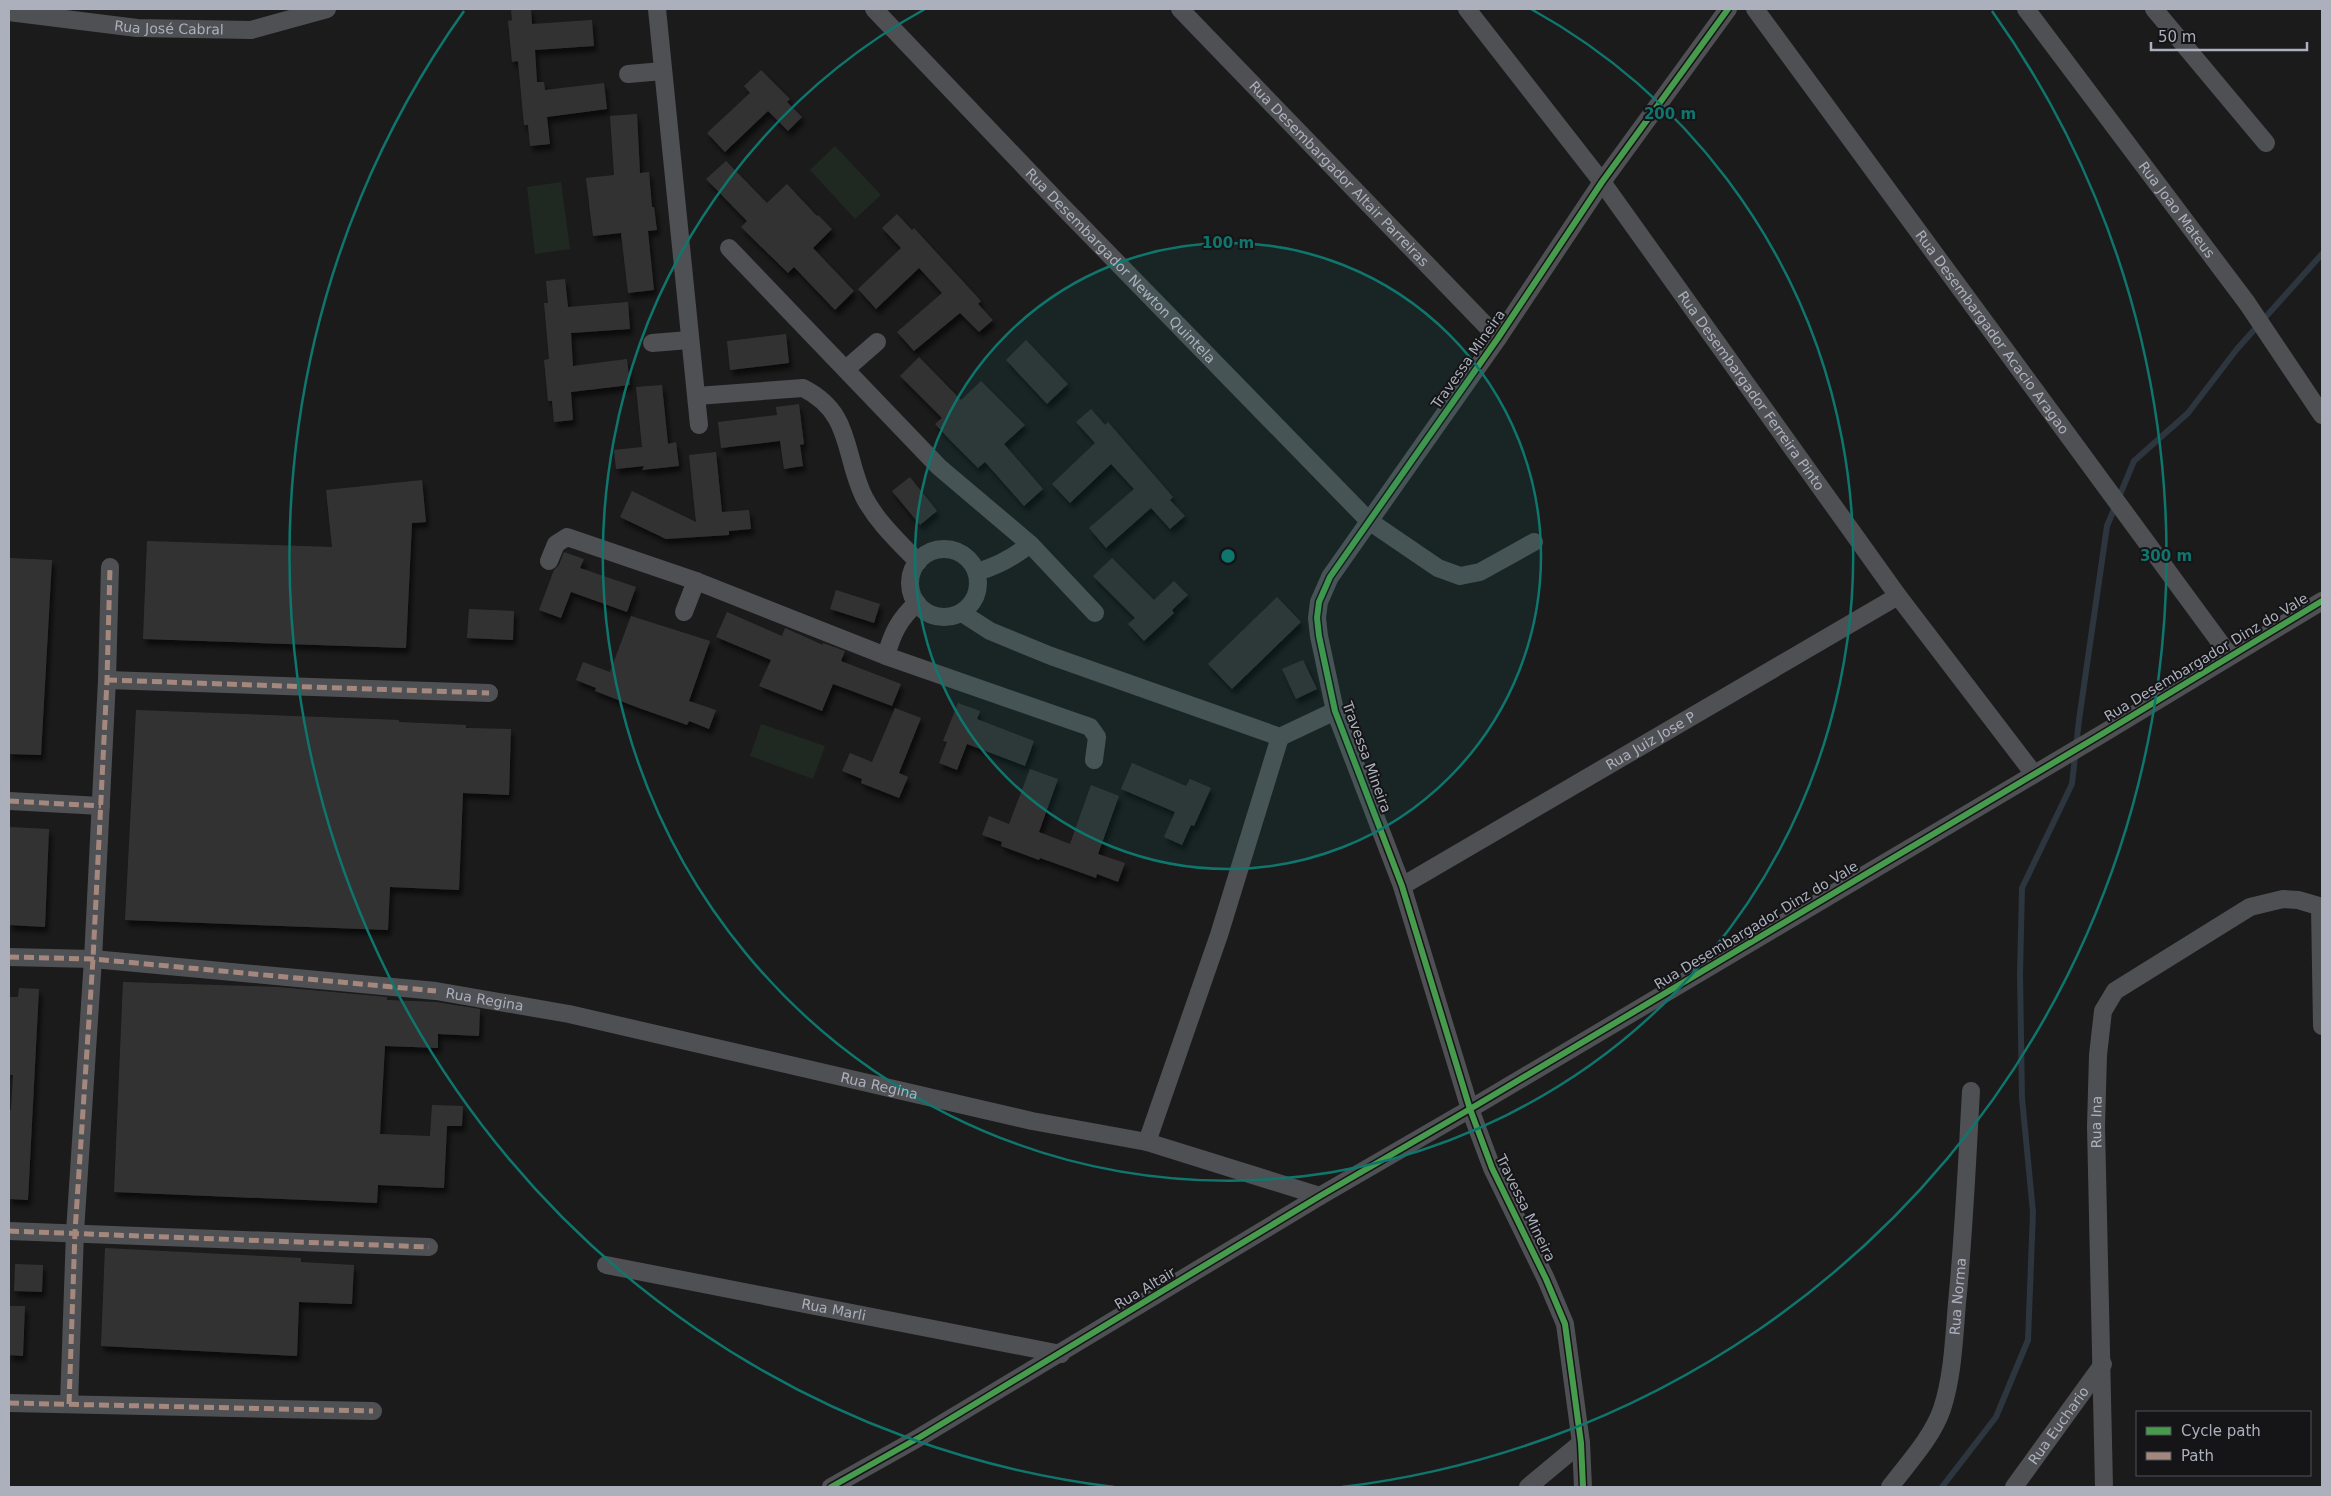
<svg xmlns="http://www.w3.org/2000/svg" width="2331" height="1496" font-family="'DejaVu Sans',sans-serif">
	<style>
		.green { fill: #202822 }
		.lines { fill: none; stroke-linecap: round; stroke-linejoin: round }
		.stream { stroke: #2d353e; stroke-width: 6 }
		.building { fill: #333; filter: url(#shadow) }
		.street { stroke: #4e5054; stroke-width: 18 }
		.quiet { stroke: #a5887d; stroke-width: 5; stroke-dasharray: 10 5; stroke-linecap: butt }
		.cycleway-casing { stroke: #151417; stroke-width: 9 }
		.cycleway { stroke: #469c4c; stroke-width: 6 }
		.ring { fill: none; stroke: #0f766e; stroke-width: 2.5 }
		.labels { text-anchor: middle; stroke-width: 4; stroke-linejoin: round; paint-order: stroke }
		.street-label { font-size: 14px; fill: #acb0bc; stroke: #151417 }
		.centre { fill: #0f766e; stroke: #151417; stroke-width: 2.5 }
		.ring-label { font-size: 15px; text-anchor: middle; font-weight: bold; fill: #0f766e; stroke: #151417; stroke-width: 4; stroke-linejoin: round; paint-order: stroke }
	</style>
	<defs>
		<filter id="shadow"><feDropShadow dx="3" dy="5.5" stdDeviation="2.5" flood-color="#0009"/></filter>
	</defs>
	<rect width="100%" height="100%" fill="#1b1b1b"/>
	<!-- green -->
	<g class="green">
		<polygon points="835,146 881,195 855,219 810,170"/>
		<polygon points="561,182 570,249 535,254 527,187"/>
		<polygon points="761,724 825,746 813,779 750,756"/>
	</g>
	<g class="lines">
		<!-- stream -->
		<polyline class="stream" points="1942,1487 1996,1417 2028,1340 2033,1212 2022,1098 2020,974 2022,888 2072,784 2079,720 2107,526 2134,461 2188,413 2237,349 2322,254"/>
	</g>
	<!-- building -->
	<g class="building">
		<polygon points="511,9 531,9 532,24 592,20 594,46 535,50 537,82 544,82 545,90 604,83 607,109 547,117 550,144 530,146 528,125 524,125 518,61 512,62 508,21 512,20"/>
		<polygon points="761,70 790,99 787,102 802,117 788,131 768,111 725,152 707,133 750,93 744,86"/>
		<polygon points="637,114 640,173 649,172 652,207 654,207 657,230 648,231 654,290 628,293 621,233 593,236 586,178 614,175 610,116"/>
		<polygon points="726,161 767,203 787,184 817,216 818,215 832,229 813,248 854,291 835,310 794,267 788,273 741,227 747,221 706,179"/>
		<polygon points="897,214 912,230 914,228 981,301 978,304 993,320 979,332 960,313 914,351 897,332 942,293 919,268 876,309 858,289 901,248 882,228"/>
		<polygon points="565,279 568,307 628,302 630,329 571,333 573,366 627,359 630,385 571,392 573,420 554,422 552,401 548,401 544,360 549,359 544,303 548,303 546,281"/>
		<polygon points="786,334 789,363 730,370 727,341"/>
		<polygon points="1026,340 1068,384 1047,404 1006,360"/>
		<polygon points="919,357 961,400 981,381 1025,425 1004,444 1043,489 1024,506 985,462 978,468 951,441 935,424 942,418 900,376"/>
		<polygon points="662,385 668,444 676,442 679,466 642,470 644,466 616,469 614,450 642,447 636,387"/>
		<polygon points="799,404 804,444 800,445 803,466 784,469 780,441 721,448 718,422 777,415 776,407"/>
		<polygon points="1091,409 1105,425 1108,422 1173,497 1170,500 1185,516 1170,529 1151,508 1106,548 1089,528 1134,489 1111,464 1070,503 1052,484 1095,443 1076,422"/>
		<polygon points="716,452 722,512 749,510 751,529 729,531 729,535 666,539 620,517 632,491 696,522 689,455"/>
		<polygon points="910,477 937,511 920,525 892,491"/>
		<polygon points="422,480 426,522 412,523 406,648 143,639 147,541 332,547 326,490"/>
		<polygon points="564,552 584,559 580,568 636,587 627,612 571,592 561,618 539,610 554,570 559,565"/>
		<polygon points="9,558 52,560 41,755 9,754"/>
		<polygon points="1112,558 1154,600 1174,581 1188,595 1172,610 1174,613 1144,641 1128,624 1135,618 1093,576"/>
		<polygon points="836,590 880,604 874,623 830,609"/>
		<polygon points="1277,597 1301,622 1232,689 1208,664"/>
		<polygon points="469,609 514,611 513,640 467,638"/>
		<polygon points="727,612 782,636 785,628 823,645 823,643 845,651 841,661 901,684 892,706 833,684 822,711 759,686 771,660 716,637"/>
		<polygon points="631,616 710,641 689,701 716,710 709,729 689,721 687,725 636,707 595,691 596,688 576,680 583,662 610,672"/>
		<polygon points="1303,660 1317,689 1296,699 1282,669"/>
		<polygon points="958,703 980,711 977,719 1034,741 1025,766 967,744 957,770 939,763 947,742 943,741"/>
		<polygon points="895,708 921,718 899,773 908,777 899,798 861,783 862,779 842,771 850,753 872,762"/>
		<polygon points="136,710 399,720 399,722 466,725 466,728 511,729 509,795 463,793 459,890 390,887 388,930 125,920"/>
		<polygon points="1132,763 1186,786 1190,779 1211,788 1194,826 1191,825 1182,845 1164,837 1175,812 1121,789"/>
		<polygon points="1030,769 1058,779 1039,832 1070,844 1091,785 1119,796 1098,854 1125,863 1118,882 1097,874 1096,878 1040,858 1039,860 1001,846 1002,842 982,835 989,816 1009,824"/>
		<polygon points="9,827 49,829 45,927 9,925"/>
		<polygon points="123,982 278,987 387,997 387,1000 436,1002 480,1009 479,1036 438,1034 438,1048 385,1046 380,1134 430,1136 432,1105 463,1106 462,1126 447,1126 444,1188 378,1185 377,1203 114,1192"/>
		<polygon points="19,988 39,989 28,1200 9,1199 9,1110 11,1110 13,1075 9,1075 9,997 18,997"/>
		<polygon points="105,1248 301,1258 301,1262 354,1265 352,1304 299,1302 297,1356 101,1346"/>
		<polygon points="15,1264 43,1265 42,1292 14,1291"/>
		<polygon points="9,1306 25,1306 23,1356 9,1355"/>
	</g>
	<g class="lines">
		<!-- street -->
		<g class="street">
			<polyline points="657,9 699,425"/>
			<path id="s1" d="M874,9L1059,203L1369,521L1438,568L1460,576L1480,572L1534,542"/>
			<path id="s2" d="M1180,9L1498,338"/>
			<path id="s3" d="M1467,9L1602,182L1898,596L2034,774"/>
			<path id="s4" d="M1755,9L2230,656"/>
			<path id="s5" d="M2026,9L2247,303L2322,415"/>
			<polyline points="2154,9 2266,143"/>
			<path id="s6" d="M9,12L137,28L251,30L327,9"/>
			<polyline points="628,74 663,71"/>
			<polyline points="729,248 939,467 1030,544 1095,613"/>
			<polyline points="652,343 689,340"/>
			<polyline points="846,369 877,342"/>
			<path d="M697,396L803,388C853,413 843,454 864,497C877,522 899,542 918,562"/>
			<circle cx="944" cy="583" r="34"/>
			<polyline points="549,561 556,544 567,537 696,581 886,656 1090,727 1097,737 1094,760"/>
			<path d="M977,572C997,566 1014,557 1030,544"/>
			<polyline points="684,612 696,581"/>
			<polyline points="962,613 990,631 1051,656 1280,737 1335,711"/>
			<path d="M886,656C892,634 899,619 917,603"/>
			<polyline points="107,680 489,693"/>
			<polyline points="9,801 101,806"/>
			<path id="s7" d="M1402,886L1898,596"/>
			<polyline points="2320,907 2322,1026"/>
			<path id="s8" d="M9,957L93,959L436,991L569,1014L1032,1121L1147,1142L1320,1196"/>
			<polyline points="1147,1142 1219,935 1280,737"/>
			<polyline points="9,1231 429,1247"/>
			<path id="s9" d="M606,1265L1061,1354"/>
			<polyline points="9,1403 373,1411"/>
			<polyline points="69,1404 75,1232 93,959 107,680 110,567"/>
			<polyline points="831,1487 920,1437 1320,1196 1470,1109 2102,734 2322,601"/>
			<polyline points="1528,1487 1581,1443"/>
			<polyline points="1583,1487 1581,1443 1565,1324 1546,1279 1492,1168 1470,1109 1402,886 1335,711 1319,636 1317,618 1319,602 1330,577 1498,338 1602,182 1728,9"/>
			<path id="s10" d="M1890,1487C1908,1463 1932,1438 1942,1409C1953,1375 1954,1338 1957,1303C1964,1233 1967,1162 1971,1091"/>
			<path id="s11" d="M2014,1487L2103,1364"/>
			<path id="s12" d="M2104,1487L2096,1126L2098,1055L2103,1011L2115,991L2250,907L2283,899L2298,900L2322,907"/>
		</g>
		<!-- quiet -->
		<g class="quiet">
			<polyline points="107,680 489,693"/>
			<polyline points="9,801 101,806"/>
			<polyline points="9,957 93,959 436,991"/>
			<polyline points="9,1231 429,1247"/>
			<polyline points="9,1403 373,1411"/>
			<polyline points="69,1404 75,1232 93,959 107,680 110,567"/>
		</g>
		<!-- cycleway casing -->
		<g class="cycleway-casing">
			<g id="cycleway">
				<polyline points="831,1487 920,1437 1320,1196 1470,1109 2102,734 2322,601"/>
				<polyline points="1583,1487 1581,1443 1565,1324 1546,1279 1492,1168 1470,1109 1402,886 1335,711 1319,636 1317,618 1319,602 1330,577 1498,338 1602,182 1728,9"/>
			</g>
		</g>
		<!-- cycleway -->
		<use href="#cycleway" class="cycleway"/>
	</g>
	<!-- distance rings -->
	<circle cx="1228" cy="556" r="313" fill="#0f766e" fill-opacity=".12"/>
	<g class="ring">
		<circle cx="1228" cy="556" r="313"/>
		<path d="M1531 9A625 625 0 1 1 925 9"/>
		<path d="M1114 1487A938 938 0 0 1 464 11M1992 11A938 938 0 0 1 1342 1487"/>
	</g>
	<g class="labels">
		<!-- street labels -->
		<g class="street-label">
			<text dy="5" stroke="none"><textPath href="#s6" startOffset="161">Rua José Cabral</textPath></text>
			<text dy="5" stroke="none"><textPath href="#s2" startOffset="229">Rua Desembargador Altair Parreiras</textPath></text>
			<text dy="5" stroke="none"><textPath href="#s5" startOffset="251">Rua Joao Mateus</textPath></text>
			<text dy="5" stroke="none"><textPath href="#s1" startOffset="356">Rua Desembargador Newton Quintela</textPath></text>
			<text dy="5" stroke="none"><textPath href="#s4" startOffset="401">Rua Desembargador Acacio Aragao</textPath></text>
			<text transform="translate(1468 359) rotate(-55)" y="5">Travessa Mineira</text>
			<text dy="5" stroke="none"><textPath href="#s3" startOffset="476">Rua Desembargador Ferreira Pinto</textPath></text>
			<text transform="translate(2206 657) rotate(-31)" y="5">Rua Desembargador Dinz do Vale</text>
			<text dy="5" stroke="none"><textPath href="#s7" startOffset="288">Rua Juiz Jose P</textPath></text>
			<text transform="translate(1367 757) rotate(70)" y="5">Travessa Mineira</text>
			<text transform="translate(1756 925) rotate(-31)" y="5">Rua Desembargador Dinz do Vale</text>
			<text dy="5" stroke="none"><textPath href="#s8" startOffset="478">Rua Regina</textPath></text>
			<text dy="5" stroke="none"><textPath href="#s8" startOffset="882">Rua Regina</textPath></text>
			<text dy="5" stroke="none"><textPath href="#s12" startOffset="365">Rua Ina</textPath></text>
			<text transform="translate(1526 1208) rotate(64)" y="5">Travessa Mineira</text>
			<text transform="translate(1145 1288) rotate(-31)" y="5">Rua Altair</text>
			<text dy="5" stroke="none"><textPath href="#s10" startOffset="208">Rua Norma</textPath></text>
			<text dy="5" stroke="none"><textPath href="#s9" startOffset="232">Rua Marli</textPath></text>
			<text dy="5" stroke="none"><textPath href="#s11" startOffset="76">Rua Euchario</textPath></text>
		</g>
	</g>
	<circle cx="1228" cy="556" r="8" class="centre"/>
	<g class="ring-label">
		<text x="1670" y="119">200 m</text>
		<text x="1228" y="248">100 m</text>
		<text x="2166" y="561">300 m</text>
	</g>
	<!-- border -->
	<rect width="2331" height="1496" fill="none" stroke="#acb0bc" stroke-width="20"/>
	<!-- legend -->
	<rect x="2136" y="1411" width="175" height="65" fill="#151417" stroke="#515259"/>
	<rect x="2146" y="1427" width="25" height="8" fill="#469c4c" stroke="#515259"/>
	<text x="2181" y="1436" font-size="15" fill="#acb0bc">Cycle path</text>
	<rect x="2146" y="1452" width="25" height="8" fill="#a5887d" stroke="#515259"/>
	<text x="2181" y="1461" font-size="15" fill="#acb0bc">Path</text>
	<!-- scale -->
	<path d="M2151 42v8h156v-8" fill="none" stroke="#acb0bc" stroke-width="2.5"/>
	<text x="2158" y="42" font-size="15" fill="#acb0bc" stroke="#151417" stroke-width="4" paint-order="stroke">50 m</text>
</svg>
